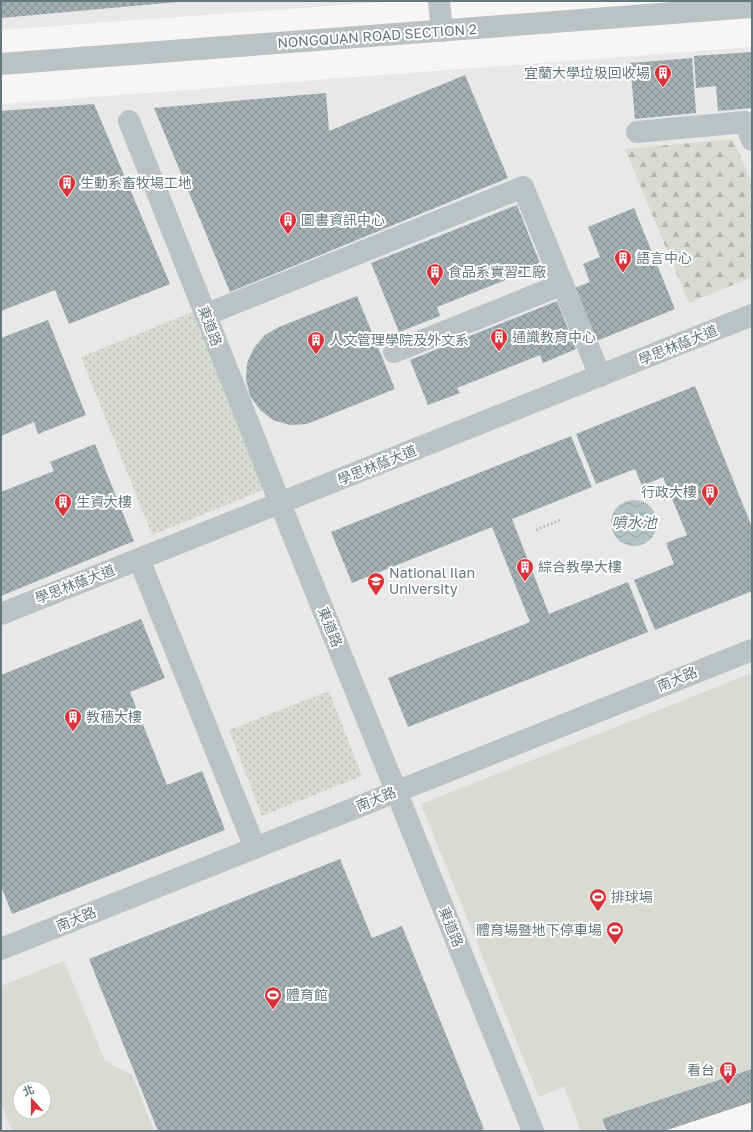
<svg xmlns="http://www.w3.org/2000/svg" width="753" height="1132" font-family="'Golos Text','Noto Sans TC',sans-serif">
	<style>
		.built { fill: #e7e8e7; fill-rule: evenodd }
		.grass { fill: url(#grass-dots) }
		.forest { fill: url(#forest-firs) }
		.park { fill: #d8dbd3; fill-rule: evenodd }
		.water { fill: url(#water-waves) }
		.building { fill: url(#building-cross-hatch) }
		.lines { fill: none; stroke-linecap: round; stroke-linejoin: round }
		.path { stroke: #b6bbbc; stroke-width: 2.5; stroke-dasharray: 2 2; stroke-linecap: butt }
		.minor { stroke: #bbc2c3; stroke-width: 22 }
		.labels { text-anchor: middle; stroke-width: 4; stroke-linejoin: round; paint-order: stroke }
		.street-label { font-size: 14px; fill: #64797d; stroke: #fff }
		.poi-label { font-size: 14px; fill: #64797d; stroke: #fff; text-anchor: start }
		.water-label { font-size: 15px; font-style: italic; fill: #5e7878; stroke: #fff }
	</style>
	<defs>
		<pattern id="grass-dots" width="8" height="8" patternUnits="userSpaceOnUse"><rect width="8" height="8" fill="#d8dbd3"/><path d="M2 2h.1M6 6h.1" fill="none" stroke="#b3b6b0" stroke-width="1.8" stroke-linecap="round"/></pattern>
		<pattern id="forest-firs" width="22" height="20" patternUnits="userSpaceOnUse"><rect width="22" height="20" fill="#d8dbd3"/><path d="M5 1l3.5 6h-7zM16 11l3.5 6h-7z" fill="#b3b6b0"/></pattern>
		<pattern id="water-waves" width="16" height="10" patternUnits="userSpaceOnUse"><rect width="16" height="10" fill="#b3c3c3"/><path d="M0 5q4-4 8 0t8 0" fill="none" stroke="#95a3a4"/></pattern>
		<pattern id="building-cross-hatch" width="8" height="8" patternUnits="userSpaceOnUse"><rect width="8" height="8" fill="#a3afb1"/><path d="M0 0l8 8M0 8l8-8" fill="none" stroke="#889395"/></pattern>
	</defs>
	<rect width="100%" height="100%" fill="#f7f6f4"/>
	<!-- built -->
	<g class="built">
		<polygon points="1,1 397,1 1,30"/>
		<path d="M752,47V1102L664,1131H1V104ZM20,1088H44V1112H20Z"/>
	</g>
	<!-- grass -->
	<g class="grass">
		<polygon points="197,310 268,488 152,535 81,357"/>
		<polygon points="329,691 362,776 262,816 229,730"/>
	</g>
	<!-- forest -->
	<polygon class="forest" points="733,139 752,183 752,277 689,303 625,149"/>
	<!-- park -->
	<g class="park">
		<polygon points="752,673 752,1102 664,1131 581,1131 564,1086 539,1097 421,804"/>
		<path d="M64,961L105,1061L132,1075L154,1131H12L1,1104V986ZM20,1088H44V1112H20Z"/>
	</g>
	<!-- water -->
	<circle class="water" cx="634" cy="523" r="23"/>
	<!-- building -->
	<g class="building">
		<polygon points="1,1 177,1 177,2 1,18"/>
		<polygon points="752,52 752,108 718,111 716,86 696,88 694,56"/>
		<polygon points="692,58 696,113 635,119 630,63"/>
		<polygon points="465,75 508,178 230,292 154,108 326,93 329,131"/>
		<polygon points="94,104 170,284 69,324 55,290 1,311 1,111"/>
		<polygon points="517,205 541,266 437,307 440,316 399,332 371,263"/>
		<polygon points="634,208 675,309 594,342 572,289 590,282 583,264 600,257 588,227"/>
		<polygon points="357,296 395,389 307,424 290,425 273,420 260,410 250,396 246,380 247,363 254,348 265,335 279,327"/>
		<polygon points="557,301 576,349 543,363 540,355 457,388 460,393 428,405 410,360"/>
		<polygon points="48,320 86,415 38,434 34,422 1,436 1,338"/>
		<polygon points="695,386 752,527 752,591 655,630 634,580 674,564 666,543 687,535 663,477 642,486 635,469 596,484 576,434"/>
		<polygon points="571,436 592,487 512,519 549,614 628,582 648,632 408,727 388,678 530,622 492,527 352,583 331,532"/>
		<polygon points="95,444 134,541 1,596 1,492 54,471 50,462"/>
		<polygon points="141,619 165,678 130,692 167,785 202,771 225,830 12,914 1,886 1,675"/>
		<polygon points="340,859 372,938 402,926 484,1129 478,1131 158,1131 89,959"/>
		<polygon points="752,1069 752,1102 664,1131 607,1131 602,1119"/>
	</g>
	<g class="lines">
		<!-- path -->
		<polyline class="path" points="536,530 560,520"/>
		<!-- minor -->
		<g class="minor">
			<polyline points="439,1 442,31"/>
			<polyline points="1,64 752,7"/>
			<polyline points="129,121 280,503 533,1131"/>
			<polyline points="637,132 745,122 752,140"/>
			<polyline points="205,315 523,187 600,376"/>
			<polyline points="394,352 563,284"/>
			<polyline points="139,559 255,848"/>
			<polyline points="1,614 752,315"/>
			<polyline points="1,949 752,650"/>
		</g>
	</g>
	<!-- icons -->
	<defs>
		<g id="building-pin" transform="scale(0.9)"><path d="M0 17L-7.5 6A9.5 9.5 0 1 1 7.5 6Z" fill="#d6343a" stroke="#fff"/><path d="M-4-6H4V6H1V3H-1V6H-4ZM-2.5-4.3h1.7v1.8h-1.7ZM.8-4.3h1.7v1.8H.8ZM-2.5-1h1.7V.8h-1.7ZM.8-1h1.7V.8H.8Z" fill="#fff"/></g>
		<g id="university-pin" transform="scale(0.9)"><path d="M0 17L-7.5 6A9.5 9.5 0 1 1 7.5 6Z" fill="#d6343a" stroke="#fff"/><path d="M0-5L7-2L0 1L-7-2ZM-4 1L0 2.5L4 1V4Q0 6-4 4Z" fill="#fff"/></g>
		<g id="stadium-pin" transform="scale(0.9)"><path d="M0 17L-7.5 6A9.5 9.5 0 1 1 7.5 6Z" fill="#d6343a" stroke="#fff"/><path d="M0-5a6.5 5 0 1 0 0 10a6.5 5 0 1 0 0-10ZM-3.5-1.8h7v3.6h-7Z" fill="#fff"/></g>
	</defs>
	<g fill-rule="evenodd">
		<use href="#building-pin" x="663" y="73"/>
		<use href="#building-pin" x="67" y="183"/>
		<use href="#building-pin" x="288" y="220"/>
		<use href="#building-pin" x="623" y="258"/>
		<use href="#building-pin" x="435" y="272"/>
		<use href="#building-pin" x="499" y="337"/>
		<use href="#building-pin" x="316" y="340"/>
		<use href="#building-pin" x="710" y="492"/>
		<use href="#building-pin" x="63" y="502"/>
		<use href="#building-pin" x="525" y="567"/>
		<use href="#university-pin" x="376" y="581"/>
		<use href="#building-pin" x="73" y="717"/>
		<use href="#stadium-pin" x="598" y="897"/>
		<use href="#stadium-pin" x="615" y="930"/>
		<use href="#stadium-pin" x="273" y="995"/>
		<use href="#building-pin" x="728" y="1070"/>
	</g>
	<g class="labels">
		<!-- street labels -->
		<g class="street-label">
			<text transform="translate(377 36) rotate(-4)" y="5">NONGQUAN ROAD SECTION 2</text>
			<text transform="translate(210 326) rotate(69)" y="5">東道路</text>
			<text transform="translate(678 345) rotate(-22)" y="5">學思林蔭大道</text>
			<text transform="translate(377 465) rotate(-22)" y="5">學思林蔭大道</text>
			<text transform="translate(75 584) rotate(-21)" y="5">學思林蔭大道</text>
			<text transform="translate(330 627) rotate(68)" y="5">東道路</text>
			<text transform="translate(677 679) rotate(-22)" y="5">南大路</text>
			<text transform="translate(376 799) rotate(-22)" y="5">南大路</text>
			<text transform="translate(76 919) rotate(-22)" y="5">南大路</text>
			<text transform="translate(451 927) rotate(68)" y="5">東道路</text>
		</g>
		<!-- poi labels -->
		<g class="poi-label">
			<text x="650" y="78" text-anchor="end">宜蘭大學垃圾回收場</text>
			<text x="80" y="188">生動系畜牧場工地</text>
			<text x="301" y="225">圖書資訊中心</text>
			<text x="636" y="263">語言中心</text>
			<text x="448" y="277">食品系實習工廠</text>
			<text x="512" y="342">通識教育中心</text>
			<text x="329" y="345">人文管理學院及外文系</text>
			<text x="697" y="497" text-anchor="end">行政大樓</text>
			<text x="76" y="507">生資大樓</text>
			<text x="538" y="572">綜合教學大樓</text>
			<text x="389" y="578">National Ilan<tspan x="389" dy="16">University</tspan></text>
			<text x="86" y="722">教穡大樓</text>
			<text x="611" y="902">排球場</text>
			<text x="602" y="935" text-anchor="end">體育場暨地下停車場</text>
			<text x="286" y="1000">體育館</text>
			<text x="715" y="1075" text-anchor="end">看台</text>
		</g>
		<!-- water labels -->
		<g class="water-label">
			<text x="634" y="528">噴水池</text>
		</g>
	</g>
	<!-- border -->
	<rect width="753" height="1132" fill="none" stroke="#64797d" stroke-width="4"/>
	<!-- north arrow -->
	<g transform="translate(32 1100) rotate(339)"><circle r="19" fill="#ffffff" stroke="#c1c9cb"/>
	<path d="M0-3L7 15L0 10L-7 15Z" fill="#d6343a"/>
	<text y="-6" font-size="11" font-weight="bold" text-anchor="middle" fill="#64797d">北</text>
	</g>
</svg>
